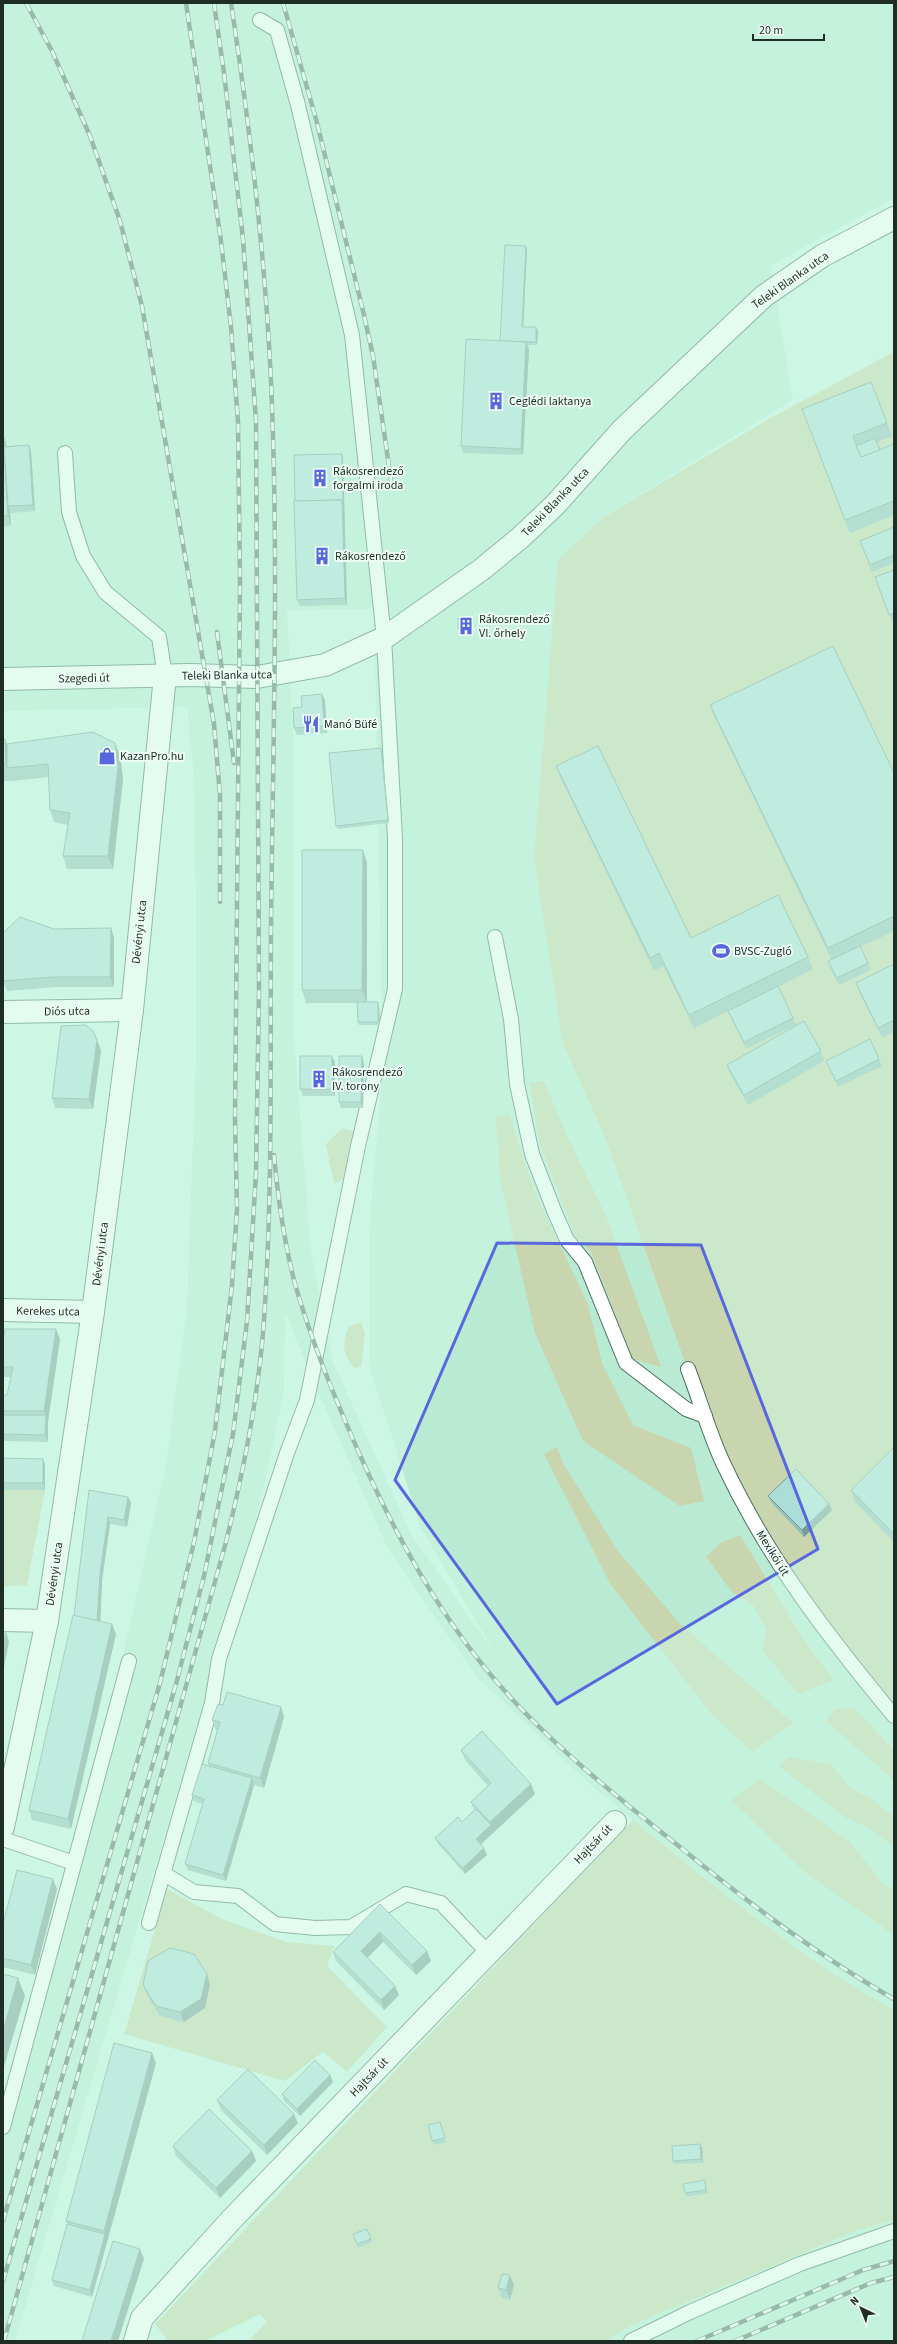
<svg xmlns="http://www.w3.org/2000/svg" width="897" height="2344" font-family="'Source Sans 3',sans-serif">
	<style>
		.built { fill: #b9ead4; fill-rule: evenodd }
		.green { fill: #c8d5ae }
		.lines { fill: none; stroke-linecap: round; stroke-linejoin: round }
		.lane-casing { stroke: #4a6f5f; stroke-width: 16 }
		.street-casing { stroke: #4a6f5f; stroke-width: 24 }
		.lane { stroke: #fff; stroke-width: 14 }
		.street { stroke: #fff; stroke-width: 22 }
		.rail-casing { stroke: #576f64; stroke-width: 4.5 }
		.rail { stroke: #edfdf6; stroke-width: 3; stroke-dasharray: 9; stroke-linecap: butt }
		.wall { fill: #95beb9 }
		.shaded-wall { fill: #799b96 }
		.building { fill: #adddd7; stroke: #799b96 }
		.marked { fill: none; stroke: #5967de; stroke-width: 3; stroke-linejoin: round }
		.labels { text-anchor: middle; stroke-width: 4; stroke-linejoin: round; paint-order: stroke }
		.street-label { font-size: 12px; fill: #1e2e27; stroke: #edfdf6 }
		.poi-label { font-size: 12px; fill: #1e2e27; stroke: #edfdf6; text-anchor: start }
	</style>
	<rect width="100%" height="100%" fill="#cdf7e4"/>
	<!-- built -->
	<g class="built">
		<path d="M3,3H894V198L771,266L793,400L601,519L558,560L563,1044L606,1140L684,1360L894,1708V2010L860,1991L767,1928L596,1790L476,1676L388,1549L309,1372L285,1311L284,1391L265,1483L238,1587L15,2341H3V2102L119,1673L166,1465L187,1308L196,1058V902L193,768L187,707L3,711ZM374,609L383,1066L369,1229V1365L421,1528L496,1655L411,1534L333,1362L311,1252L294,1039V758L287,610Z"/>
		<polygon points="894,2220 894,2341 606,2341 630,2326 855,2231"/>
	</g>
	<!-- green -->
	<g class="green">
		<polygon points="894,352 894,1708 804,1596 727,1464 684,1360 606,1140 563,1044 534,858 558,560 601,519 767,420"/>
		<polygon points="544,1081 566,1134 606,1216 661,1367 633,1359 591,1252 575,1236 539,1141 530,1083"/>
		<polygon points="509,1114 534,1191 588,1304 602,1363 633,1425 691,1448 704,1501 680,1506 583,1441 535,1333 500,1178 496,1116"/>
		<polygon points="342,1128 355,1132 344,1179 334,1184 326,1144"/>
		<path d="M361,1322L365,1333L361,1367L354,1368C342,1353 342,1344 349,1326Z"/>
		<polygon points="557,1447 563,1463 618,1551 679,1623 793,1723 752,1752 709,1711 611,1585 544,1454"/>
		<polygon points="3,1489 45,1490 27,1585 3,1587"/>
		<polygon points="740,1535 805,1642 834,1680 798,1694 762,1650 767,1630 753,1605 732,1592 706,1557 722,1542"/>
		<polygon points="854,1708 894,1750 894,1780 826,1721 835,1709"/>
		<polygon points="789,1757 831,1764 851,1789 872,1799 894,1817 894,1846 869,1828 846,1818 779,1766"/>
		<polygon points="760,1779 850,1842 884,1885 894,1890 894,1935 806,1873 731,1800"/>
		<path d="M633,1820C717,1888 799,1958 894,2010V2220L855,2231L630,2326L606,2341H251V2338L267,2322L260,2314L205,2341H168L155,2324Z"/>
		<polygon points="167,1889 222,1919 286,1942 334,1946 327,1966 387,2027 347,2072 323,2052 285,2081 124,2034"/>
	</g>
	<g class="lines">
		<!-- lane casing -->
		<g class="lane-casing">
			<g id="lane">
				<polyline points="65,453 69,512 83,556 105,592 159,637 165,676"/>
				<polyline points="495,937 511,1019 517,1084 532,1154 555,1213 567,1240 585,1262 626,1363 686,1409 705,1416"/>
				<path d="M688,1369C700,1400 709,1433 723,1463C768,1559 827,1635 894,1716"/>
				<polyline points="3,1839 74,1863"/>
				<polyline points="163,1873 194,1892 238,1896 275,1924 315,1928 351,1927 406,1894 441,1903 488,1953"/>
				<polyline points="149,1923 212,1703 219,1659 287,1453 307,1400 358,1146 395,989 395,838 384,638 352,335 298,105 277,30 260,20"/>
				<polyline points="3,2127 129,1661"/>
				<polyline points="631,2341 690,2312 800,2264 894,2231"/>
			</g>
		</g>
		<!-- street casing -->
		<g class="street-casing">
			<g id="street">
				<polyline points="3,679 190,675 257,677 325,665 384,638 481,570 520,538 555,505 622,430 764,296 822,256 894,218"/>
				<polyline points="3,1012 132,1010"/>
				<polyline points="3,1310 93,1312"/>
				<polyline points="3,1620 47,1621"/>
				<polyline points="3,1827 47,1621 93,1312 132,1010 165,676"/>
				<polyline points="135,2341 142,2318 232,2219 615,1822"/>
			</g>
		</g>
		<!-- lane -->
		<use href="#lane" class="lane"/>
		<!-- street -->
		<use href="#street" class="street"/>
		<!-- rail casing -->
		<g class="rail-casing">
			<g id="rail">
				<polyline points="26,3 52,51 90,136 120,221 142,306 214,724 220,795 220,902"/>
				<polyline points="283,3 316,119 364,315 373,356 392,487"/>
				<polyline points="217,632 234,763"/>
				<path d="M274,1155C278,1198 284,1242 295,1284C312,1343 335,1398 359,1453C398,1541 446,1628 512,1699C562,1753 622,1801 680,1847C748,1903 817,1955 894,1999"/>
				<polyline points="3,2221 160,1683 194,1542 215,1431 232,1285 237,1209 235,1119 240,582 238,422 231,327 221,241 186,3"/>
				<polyline points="3,2281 176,1684 204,1576 233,1434 247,1321 256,1173 259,990 256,421 243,239 224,73 214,3"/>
				<path d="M4,2341L226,1542C244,1469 259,1394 264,1320C273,1189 270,1056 271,924C273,744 279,561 271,381C265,254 250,128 231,3"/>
				<polyline points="697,2341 863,2270 894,2261"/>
				<polyline points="735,2341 871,2283 894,2277"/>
			</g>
		</g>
		<!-- rail -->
		<use href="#rail" class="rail"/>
	</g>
	<!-- wall -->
	<g class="wall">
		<polygon points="527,249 523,327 538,331 537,345 527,345 529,349 523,455 463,453 461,446 500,341"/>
		<polygon points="802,409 887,423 892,436 877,442 880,450 894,444 894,515 850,533"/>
		<polygon points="3,433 6,443 7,446 29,445 31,451 35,511 11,513 10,512 11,526 3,526"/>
		<polygon points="342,454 343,457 347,605 300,606 297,600 295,501"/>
		<polygon points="894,527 894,563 872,572 860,541"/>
		<polygon points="894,570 894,620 892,621 875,577"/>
		<polygon points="472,618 473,621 473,631 459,631 458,628"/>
		<polygon points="322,694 325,701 327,733 297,735 294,728 302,707"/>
		<polygon points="710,705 894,773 894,931 860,947 868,963 871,970 839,985 830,968 828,961 831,959 715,718"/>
		<polygon points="3,739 5,739 7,744 120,755 123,779 113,869 67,869 63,856 68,825 54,822 50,810 49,777 12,781 3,781"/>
		<polygon points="382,751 389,823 338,829 336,826"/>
		<polygon points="556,766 691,938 808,957 813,969 778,987 793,1018 796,1025 746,1049 731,1018 728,1011 694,1028 663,966 654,971 561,779"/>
		<polygon points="367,863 367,1002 379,1005 380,1025 359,1025 358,1022 357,1003 306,1003 302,990"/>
		<polygon points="111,928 114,938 114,987 57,987 7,991 3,981 54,929"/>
		<polygon points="894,964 894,1032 882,1038 859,992 856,983"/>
		<polygon points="101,1050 93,1109 55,1108 52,1098"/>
		<polygon points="821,1051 824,1061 748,1105 730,1074 727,1065"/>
		<polygon points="879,1059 882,1066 838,1087 829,1068 826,1061"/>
		<polygon points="335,1062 335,1096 303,1096 300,1089"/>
		<polygon points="364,1063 363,1108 341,1108 339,1102"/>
		<polygon points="3,1339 60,1339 48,1421 48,1442 3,1441 3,1395 7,1395 11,1377 3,1377"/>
		<polygon points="894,1447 894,1542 855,1502 851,1490"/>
		<polygon points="3,1458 43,1459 45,1465 45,1490 3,1490"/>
		<polygon points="89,1490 128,1497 131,1503 127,1527 110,1524 102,1580 100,1622 112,1624 116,1634 71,1829 32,1820 29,1810 74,1616"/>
		<polygon points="768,1496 829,1504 832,1510 804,1537 771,1502"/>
		<polygon points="223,1705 281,1707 284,1717 264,1788 254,1785 226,1881 188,1870 185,1864 203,1804 195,1802 192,1795 209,1766 208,1763 217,1730 216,1730 212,1720"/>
		<polygon points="461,1750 535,1794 481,1844 487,1855 465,1874 438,1844 435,1838 462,1822 474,1810 471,1802 488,1786 465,1760"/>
		<polygon points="57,1889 35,1975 3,1967 3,1924"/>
		<polygon points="380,1904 427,1951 431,1961 416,1975 383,1942 367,1958 399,1995 384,2010 336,1961 333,1952"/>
		<polygon points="210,1984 205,2008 184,2022 160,2016 147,1995 143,1985"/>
		<polygon points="156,2063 92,2297 54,2286 52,2280 67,2224 66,2221"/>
		<polygon points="330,2075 333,2082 300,2116 284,2101 282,2094"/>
		<polygon points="217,2100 298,2123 267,2155 221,2110"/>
		<polygon points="441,2125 446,2142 434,2145 432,2141"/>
		<polygon points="173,2146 252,2151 256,2161 220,2198 176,2156"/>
		<polygon points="702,2147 703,2163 674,2164 673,2161"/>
		<polygon points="706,2184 708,2193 686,2197 685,2193"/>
		<polygon points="367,2229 372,2242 358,2248 353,2234"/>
		<polygon points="514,2285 510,2300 502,2298 498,2288"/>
	</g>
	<!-- shaded-wall -->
	<g class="shaded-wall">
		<polygon points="526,246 527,249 523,330 522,327"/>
		<polygon points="536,327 538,331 537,345 536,342"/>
		<polygon points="526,342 529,349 523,455 521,449"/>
		<polygon points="3,433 6,443 10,506 8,506 10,512 11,526 8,516"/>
		<polygon points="29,445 31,451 35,511 33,505"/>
		<polygon points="342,454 343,457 347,605 345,598 342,500"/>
		<polygon points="472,618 473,621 473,631 472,628"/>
		<polygon points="322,694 325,701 327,733 324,726"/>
		<polygon points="5,739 11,756 7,768 6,763"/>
		<polygon points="115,743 120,755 123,779 113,869 108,856"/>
		<polygon points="381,748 382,751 389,823 388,820"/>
		<polygon points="363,850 367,863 367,1003 362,990"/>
		<polygon points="111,928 114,938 114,987 110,977"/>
		<polygon points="378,1002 379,1005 380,1025 378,1022"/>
		<polygon points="97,1040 101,1050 93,1109 89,1099"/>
		<polygon points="332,1056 335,1062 335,1096 332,1089"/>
		<polygon points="362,1056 364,1063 363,1108 361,1102"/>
		<polygon points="56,1329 60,1339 48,1421 48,1442 45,1435 46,1415 44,1411"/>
		<polygon points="43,1459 45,1465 45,1490 43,1483"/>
		<polygon points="128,1497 131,1503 127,1527 124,1520"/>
		<polygon points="829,1504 832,1510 804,1537 802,1530"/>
		<polygon points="108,1517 110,1524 102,1580 100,1631 97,1624 100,1573"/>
		<polygon points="112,1624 116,1634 71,1829 68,1819"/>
		<polygon points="6,1632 9,1642 3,1672 3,1645"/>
		<polygon points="281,1707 284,1717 264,1788 260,1778"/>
		<polygon points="252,1778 254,1785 226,1881 223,1875"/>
		<polygon points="531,1784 535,1794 479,1846 476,1839 491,1825 490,1822"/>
		<polygon points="484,1848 487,1855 465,1874 463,1868"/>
		<polygon points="53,1879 57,1889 35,1975 31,1965"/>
		<polygon points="380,1932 383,1942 364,1961 361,1951"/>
		<polygon points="427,1951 431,1961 416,1975 412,1965"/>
		<polygon points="207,1974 210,1984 205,2008 184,2022 180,2012"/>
		<polygon points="18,1978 25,1996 3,2070 3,2031"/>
		<polygon points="395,1986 399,1995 384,2010 381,2000"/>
		<polygon points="152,2053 156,2063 92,2297 90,2290 105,2234 104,2231"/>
		<polygon points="330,2075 333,2082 300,2116 297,2109"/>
		<polygon points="294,2114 298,2123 267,2155 264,2145"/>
		<polygon points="700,2144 702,2147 703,2163 701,2159"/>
		<polygon points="252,2151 256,2161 220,2198 216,2188"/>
		<polygon points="140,2249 144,2259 118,2341 111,2341"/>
		<polygon points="510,2275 514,2285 510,2300 506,2290"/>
	</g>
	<!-- building -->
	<g class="building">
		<polygon points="505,245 526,246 522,327 536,327 536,342 500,341"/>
		<polygon points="466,339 526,342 521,449 461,446"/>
		<polygon points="871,382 887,423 853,436 861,457 894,444 894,501 845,520 802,409"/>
		<polygon points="3,436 8,516 3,516"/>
		<polygon points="875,438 880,450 861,457 856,446"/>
		<polygon points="29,445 33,505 8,506 4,447"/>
		<polygon points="342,454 343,503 342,500 295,501 294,455"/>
		<polygon points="342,500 345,598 297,600 294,501"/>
		<polygon points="894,527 894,555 870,565 860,541"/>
		<polygon points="894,570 894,613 889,615 875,577"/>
		<rect x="458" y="618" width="14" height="10"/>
		<polygon points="833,646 894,773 894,916 828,948 710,705"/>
		<polygon points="322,694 324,726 294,728 293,708 302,707 301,696"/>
		<polygon points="93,732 115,743 118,767 108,856 63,856 70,813 50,810 48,764 7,768 7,744"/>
		<polygon points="3,739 5,739 6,763 3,764"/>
		<polygon points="598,746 691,938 778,895 808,957 689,1015 659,953 650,958 556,766"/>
		<polygon points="381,748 388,820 336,826 329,753"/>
		<polygon points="302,850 363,850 362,990 302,990"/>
		<polygon points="20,917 54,929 111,928 110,977 53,977 3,981 3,933"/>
		<polygon points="860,946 868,963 837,978 828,961"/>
		<polygon points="894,964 894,1020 878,1028 856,983"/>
		<polygon points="778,986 793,1018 744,1042 728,1011"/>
		<polygon points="357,1002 378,1002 378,1022 358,1022"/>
		<polygon points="804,1021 821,1051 744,1095 727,1065"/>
		<polygon points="86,1025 93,1031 97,1040 89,1099 52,1098 61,1026"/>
		<polygon points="870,1039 879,1059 836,1081 826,1061"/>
		<rect x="300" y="1056" width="32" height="33"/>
		<polygon points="339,1056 362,1056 361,1102 339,1102"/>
		<polygon points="5,1329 56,1329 44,1411 3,1411 3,1395 7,1395 13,1367 3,1367 3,1339"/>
		<polygon points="3,1415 46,1415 45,1435 3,1434"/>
		<polygon points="894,1447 894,1534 851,1490"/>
		<polygon points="3,1458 43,1459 43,1483 3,1483"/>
		<polygon points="796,1469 829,1504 802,1530 768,1496"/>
		<polygon points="89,1490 128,1497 124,1520 108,1517 100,1573 97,1621 74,1616"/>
		<polygon points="73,1615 112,1624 68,1819 29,1810"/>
		<polygon points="3,1630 6,1632 3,1645"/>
		<polygon points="227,1692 281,1707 260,1778 208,1763 220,1722 212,1720 218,1704 223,1705"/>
		<polygon points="482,1731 531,1784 490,1822 471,1802 491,1783 461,1750"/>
		<polygon points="202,1764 252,1778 223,1875 185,1864 204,1799 192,1795"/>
		<polygon points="476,1809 491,1825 476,1839 484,1848 463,1868 435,1838 458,1817 462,1822"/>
		<polygon points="17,1870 53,1879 31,1965 3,1958 3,1924"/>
		<polygon points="380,1904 427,1951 412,1965 380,1932 361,1951 395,1986 381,2000 333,1952"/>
		<polygon points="170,1948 194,1954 207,1974 201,1999 180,2012 156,2006 143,1985 148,1961"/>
		<polygon points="3,1974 18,1978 3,2031"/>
		<polygon points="114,2043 152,2053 104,2231 66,2221"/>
		<polygon points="315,2060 330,2075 297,2109 282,2094"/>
		<polygon points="248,2069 294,2114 264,2145 217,2100"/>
		<polygon points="209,2109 252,2151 216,2188 173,2146"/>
		<polygon points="440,2122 445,2138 432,2141 428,2125"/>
		<polygon points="700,2144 701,2159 673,2161 672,2146"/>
		<polygon points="705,2180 706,2190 685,2193 683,2184"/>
		<polygon points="67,2224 105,2234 90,2290 52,2280"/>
		<polygon points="367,2229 371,2239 357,2244 353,2234"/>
		<polygon points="113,2241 140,2249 111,2341 82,2341"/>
		<polygon points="502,2274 510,2275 506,2290 498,2288"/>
	</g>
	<!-- marked area -->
	<path d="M0 0H897V2344H0ZM497,1243L701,1245L818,1549L557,1704L395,1480Z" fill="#cdf7e4" fill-opacity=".55" fill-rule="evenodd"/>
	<path class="marked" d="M497,1243L701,1245L818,1549L557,1704L395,1480Z"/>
	<!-- icons -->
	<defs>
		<g id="building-bare" transform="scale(1.38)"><path d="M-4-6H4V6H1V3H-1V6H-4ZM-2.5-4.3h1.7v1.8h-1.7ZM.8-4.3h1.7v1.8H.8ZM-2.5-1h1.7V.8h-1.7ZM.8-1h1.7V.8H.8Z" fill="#5967de" stroke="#edfdf6" stroke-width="2.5" paint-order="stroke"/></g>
		<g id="restaurant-bare" transform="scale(1.38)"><path d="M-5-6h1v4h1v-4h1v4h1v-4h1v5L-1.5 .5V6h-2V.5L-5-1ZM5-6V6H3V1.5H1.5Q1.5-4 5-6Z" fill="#5967de" stroke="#edfdf6" stroke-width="2.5" paint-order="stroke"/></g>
		<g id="shop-bare" transform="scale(1.38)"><path d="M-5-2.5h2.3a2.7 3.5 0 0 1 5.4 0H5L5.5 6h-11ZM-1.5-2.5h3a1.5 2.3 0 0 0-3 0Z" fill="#5967de" stroke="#edfdf6" stroke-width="2.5" paint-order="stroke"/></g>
		<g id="stadium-bare" transform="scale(1.38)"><path d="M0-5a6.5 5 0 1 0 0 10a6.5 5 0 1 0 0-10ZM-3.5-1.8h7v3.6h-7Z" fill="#5967de" stroke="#edfdf6" stroke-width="2.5" paint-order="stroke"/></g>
	</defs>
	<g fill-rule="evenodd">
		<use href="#building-bare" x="496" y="401"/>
		<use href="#building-bare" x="320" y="478"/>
		<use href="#building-bare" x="322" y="556"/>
		<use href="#building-bare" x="466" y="626"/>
		<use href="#restaurant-bare" x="311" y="724"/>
		<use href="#shop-bare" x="107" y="756"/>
		<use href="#stadium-bare" x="721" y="951"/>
		<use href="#building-bare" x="319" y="1079"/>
	</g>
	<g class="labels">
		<!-- street labels -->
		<g class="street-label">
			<text transform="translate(790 280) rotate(-35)" y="4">Teleki Blanka utca</text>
			<text transform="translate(555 502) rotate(-46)" y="4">Teleki Blanka utca</text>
			<text transform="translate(227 675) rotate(-1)" y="4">Teleki Blanka utca</text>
			<text transform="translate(84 678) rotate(-1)" y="4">Szegedi út</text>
			<text transform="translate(139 932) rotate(-84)" y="4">Dévényi utca</text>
			<text transform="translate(67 1011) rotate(-1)" y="4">Diós utca</text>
			<text transform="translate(100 1254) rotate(-83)" y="4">Dévényi utca</text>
			<text transform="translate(48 1311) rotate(1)" y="4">Kerekes utca</text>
			<text transform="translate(773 1553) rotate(58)" y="4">Mexikói út</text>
			<text transform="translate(54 1574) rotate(-82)" y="4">Dévényi utca</text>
			<text transform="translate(593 1844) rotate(-46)" y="4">Hajtsár út</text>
			<text transform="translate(369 2077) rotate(-46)" y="4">Hajtsár út</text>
		</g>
		<!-- poi labels -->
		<g class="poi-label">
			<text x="509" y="405">Ceglédi laktanya</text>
			<text x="333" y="475">Rákosrendező<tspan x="333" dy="14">forgalmi iroda</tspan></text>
			<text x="335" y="560">Rákosrendező</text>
			<text x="479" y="623">Rákosrendező<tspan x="479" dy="14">VI. őrhely</tspan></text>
			<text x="324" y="728">Manó Büfé</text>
			<text x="120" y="760">KazanPro.hu</text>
			<text x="734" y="955">BVSC-Zugló</text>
			<text x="332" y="1076">Rákosrendező<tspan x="332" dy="14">IV. torony</tspan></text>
		</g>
	</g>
	<!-- border -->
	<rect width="897" height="2344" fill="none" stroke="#1e2e27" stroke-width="8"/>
	<!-- north arrow -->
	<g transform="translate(861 2308) rotate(317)" stroke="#edfdf6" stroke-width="3" paint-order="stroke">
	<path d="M0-3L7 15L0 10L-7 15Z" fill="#1e2e27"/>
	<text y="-6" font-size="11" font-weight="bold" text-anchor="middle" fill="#1e2e27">N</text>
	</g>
	<!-- scale -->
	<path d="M753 34v6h71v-6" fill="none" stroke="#1e2e27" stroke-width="2"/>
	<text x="759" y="34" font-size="12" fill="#1e2e27" stroke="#edfdf6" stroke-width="3" paint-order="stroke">20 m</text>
</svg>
